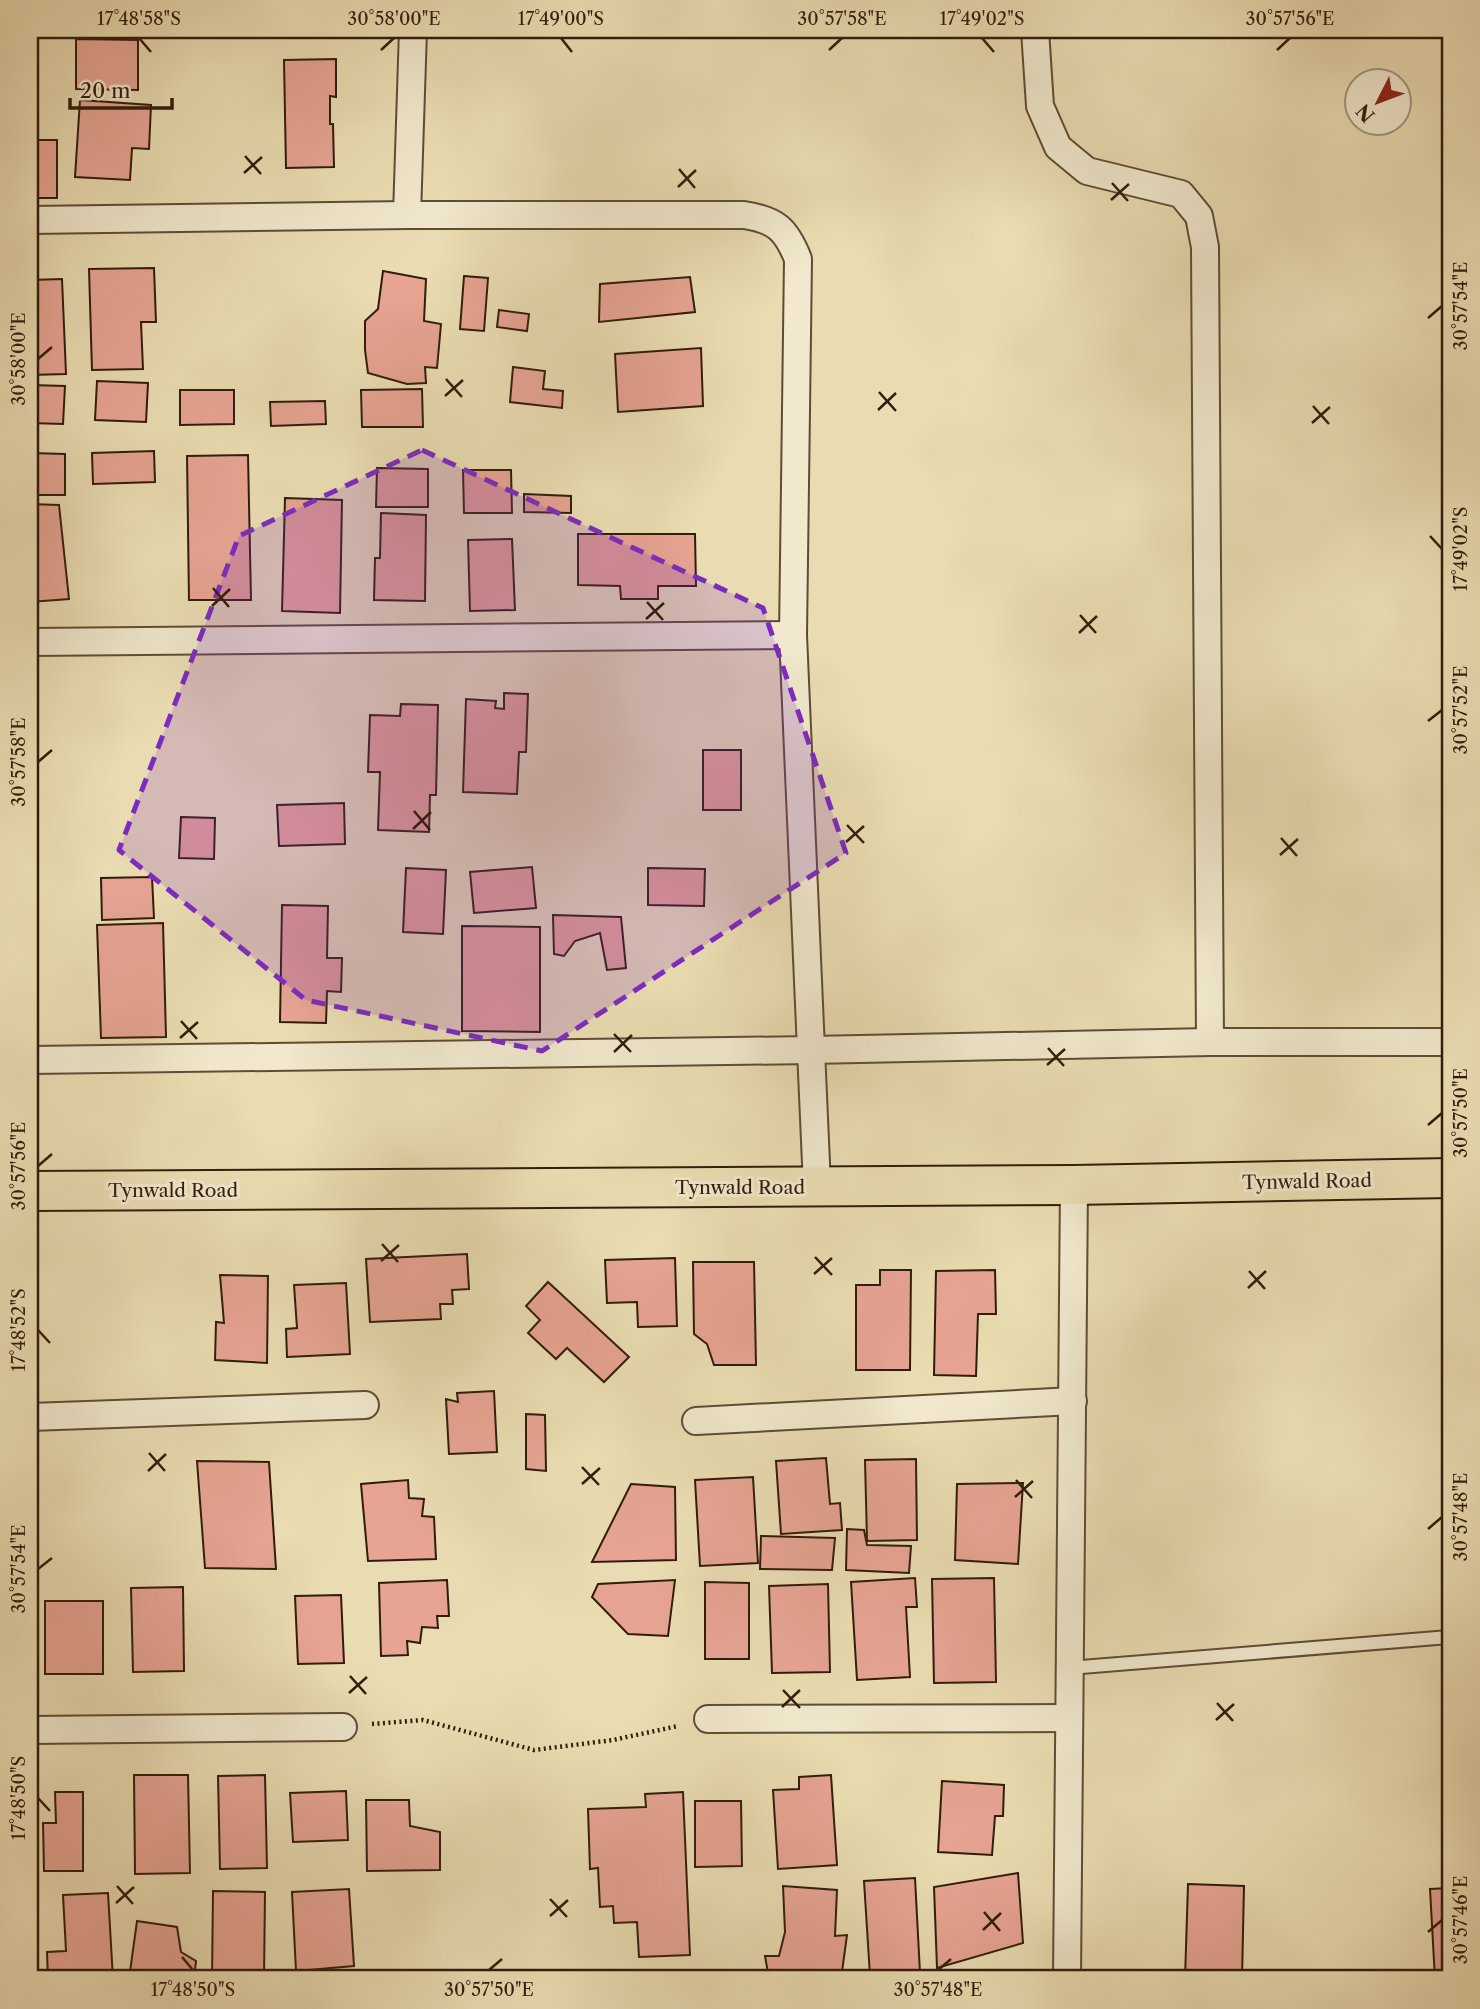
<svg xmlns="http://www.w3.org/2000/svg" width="1480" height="2009" font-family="'Libre Caslon Text',serif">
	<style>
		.building { fill: #e7a493; stroke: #311c0b; stroke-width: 2 }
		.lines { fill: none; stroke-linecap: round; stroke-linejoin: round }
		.lane-casing { stroke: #5f4c35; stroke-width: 16 }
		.street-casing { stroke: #5f4c35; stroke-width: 30 }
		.primary-casing { stroke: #311c0b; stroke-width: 42 }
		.path { stroke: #311c0b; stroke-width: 4.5; stroke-dasharray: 2 3.5; stroke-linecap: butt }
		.lane { stroke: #f1e8cd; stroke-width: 12 }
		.street { stroke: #f1e8cd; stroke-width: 26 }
		.primary { stroke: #eadcb2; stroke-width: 38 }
		.marked { fill: #7b2cbf; fill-opacity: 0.2; stroke: #7b2cbf; stroke-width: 5; stroke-dasharray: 14 9; stroke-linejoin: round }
		.ticks { fill: none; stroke: #311c0b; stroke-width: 2.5 }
		.labels { text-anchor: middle; stroke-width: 6; stroke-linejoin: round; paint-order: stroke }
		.street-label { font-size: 19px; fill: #311c0b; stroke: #f1e8cd }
		.neatline { fill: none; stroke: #311c0b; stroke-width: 2.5 }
		.ticks-label { font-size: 18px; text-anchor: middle; fill: #311c0b }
	</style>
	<rect width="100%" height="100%" fill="#eadcb2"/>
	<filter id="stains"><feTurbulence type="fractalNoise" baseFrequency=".00286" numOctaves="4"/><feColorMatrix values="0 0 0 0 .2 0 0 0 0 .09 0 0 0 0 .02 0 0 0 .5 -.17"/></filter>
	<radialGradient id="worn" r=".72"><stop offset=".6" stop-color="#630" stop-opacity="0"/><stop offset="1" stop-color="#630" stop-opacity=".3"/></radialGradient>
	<!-- building -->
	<g class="building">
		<polygon points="76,39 138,40 138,90 76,89"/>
		<polygon points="336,59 336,97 330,96 330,124 333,124 334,167 286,168 284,60"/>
		<polygon points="30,85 35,85 36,140 57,140 57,198 30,198"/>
		<polygon points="80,100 151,105 149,149 132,148 130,180 75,177"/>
		<polygon points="154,268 156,322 141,322 143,369 92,370 89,269"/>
		<polygon points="383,271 426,279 424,321 441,324 437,368 425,367 426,383 407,384 368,373 365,350 365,321 378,309"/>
		<polygon points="464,276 488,278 484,331 460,329"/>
		<polygon points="690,277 695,312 599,322 600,284"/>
		<polygon points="62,279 66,374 30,375 30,280"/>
		<polygon points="499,310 529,314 527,331 497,327"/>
		<polygon points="701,348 703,406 618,412 615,354"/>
		<polygon points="513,367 545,371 543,389 563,391 562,408 510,402"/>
		<polygon points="97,381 148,383 146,422 95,420"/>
		<polygon points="30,385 65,386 63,424 30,423"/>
		<polygon points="422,389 423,427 362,427 361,390"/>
		<polygon points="180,390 234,390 234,424 180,425"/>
		<polygon points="325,401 326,424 271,426 270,402"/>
		<polygon points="154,451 155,482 93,484 92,453"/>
		<polygon points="30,453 65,454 65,495 30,495"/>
		<polygon points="248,455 251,600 189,600 187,456"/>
		<polygon points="377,468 428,469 428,507 376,507"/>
		<polygon points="463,470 511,470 512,513 464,513"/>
		<polygon points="524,494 571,496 571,513 524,512"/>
		<polygon points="285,498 342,500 340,613 282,611"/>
		<polygon points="30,504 59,505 69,599 30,602"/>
		<polygon points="381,513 426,515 425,601 374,600 375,558 380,558"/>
		<polygon points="578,534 695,534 696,586 658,586 658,599 621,599 620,586 578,585"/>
		<polygon points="512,539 515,610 470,611 468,540"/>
		<polygon points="504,693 528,694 526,752 519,752 517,794 463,792 466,699 496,701 495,708 504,709"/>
		<polygon points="401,704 438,705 436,795 430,795 429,832 378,830 380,772 368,772 370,715 400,716"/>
		<rect x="703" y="750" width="38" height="60"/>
		<polygon points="344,803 345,844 279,846 277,805"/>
		<polygon points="181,817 215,818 214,859 179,858"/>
		<polygon points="532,867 536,908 474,913 470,872"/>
		<polygon points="406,868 446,870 443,934 403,932"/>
		<polygon points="648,868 705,869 704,906 648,905"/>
		<polygon points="152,877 154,918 102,920 101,878"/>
		<polygon points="282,905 328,906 327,958 342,958 341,992 327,991 326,1023 280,1022"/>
		<polygon points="553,915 621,917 626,968 607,970 600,933 575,941 564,956 554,954"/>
		<polygon points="163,923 166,1037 101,1038 97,925"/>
		<polygon points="462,926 540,927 540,1032 462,1031"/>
		<polygon points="467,1254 469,1289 452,1290 453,1304 440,1304 441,1319 370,1322 366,1259"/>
		<polygon points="675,1258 677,1326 638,1327 637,1302 607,1303 605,1260"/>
		<polygon points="693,1262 754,1262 756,1365 714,1365 707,1344 694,1334"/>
		<polygon points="880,1270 911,1270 910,1370 856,1370 856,1285 880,1285"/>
		<polygon points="995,1270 996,1314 978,1314 976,1376 934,1375 936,1271"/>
		<polygon points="220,1275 268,1276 267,1363 215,1360 216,1322 224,1323"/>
		<polygon points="548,1282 629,1357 604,1382 567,1348 556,1359 528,1333 540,1320 526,1306"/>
		<polygon points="346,1283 350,1354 287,1357 286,1329 297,1328 294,1285"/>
		<polygon points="494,1391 497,1452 449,1454 446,1399 458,1402 457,1393"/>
		<polygon points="526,1414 545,1415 546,1471 526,1469"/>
		<polygon points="826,1458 830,1504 840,1503 842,1530 781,1534 776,1461"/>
		<polygon points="916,1459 917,1540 867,1541 865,1460"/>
		<polygon points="197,1461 269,1462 276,1569 205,1568"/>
		<polygon points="30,1471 33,1471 30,1527"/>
		<polygon points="753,1477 758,1563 700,1566 695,1480"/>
		<polygon points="408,1480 409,1498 424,1499 422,1516 434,1517 436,1559 368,1561 361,1484"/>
		<polygon points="1023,1483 1018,1564 955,1560 957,1484"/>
		<polygon points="631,1484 675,1487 676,1560 592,1562"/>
		<polygon points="847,1529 864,1530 867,1545 911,1546 909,1573 846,1570"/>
		<polygon points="761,1536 835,1538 832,1570 760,1569"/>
		<polygon points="915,1578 917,1607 906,1607 910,1677 857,1680 851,1582"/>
		<polygon points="994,1578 996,1682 934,1683 932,1579"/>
		<polygon points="447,1580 449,1616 437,1616 438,1628 422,1627 420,1643 407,1641 408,1655 381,1656 379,1583"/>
		<polygon points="675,1580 668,1636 628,1634 592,1597 598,1584"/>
		<polygon points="705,1582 749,1583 749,1659 705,1659"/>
		<polygon points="828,1584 830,1672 772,1673 769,1586"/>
		<polygon points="183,1587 184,1671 133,1672 131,1588"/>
		<polygon points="341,1595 344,1663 298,1664 295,1596"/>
		<rect x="45" y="1601" width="58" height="73"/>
		<polygon points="134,1775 188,1775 190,1873 135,1874"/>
		<polygon points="265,1775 267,1868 220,1869 218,1776"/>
		<polygon points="831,1775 837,1865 778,1869 773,1790 799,1789 799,1777"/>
		<polygon points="942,1781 1004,1785 1003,1816 995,1816 992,1855 938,1852"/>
		<polygon points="346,1791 348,1840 293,1842 290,1793"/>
		<polygon points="55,1792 83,1792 83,1871 44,1871 43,1823 56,1823"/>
		<polygon points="683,1792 690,1955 639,1957 637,1922 614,1923 613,1906 600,1907 598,1868 590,1869 588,1809 646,1807 645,1794"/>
		<polygon points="366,1800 409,1800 410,1826 440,1832 440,1870 367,1871"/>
		<polygon points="695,1801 741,1801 742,1866 695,1867"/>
		<polygon points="1018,1873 1023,1943 937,1968 934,1887"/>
		<polygon points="915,1878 920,1973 870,1976 864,1881"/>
		<polygon points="1188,1884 1244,1886 1242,1979 1185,1979"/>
		<polygon points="783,1886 837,1890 835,1936 847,1935 841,1979 769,1979 765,1956 779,1956 785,1932"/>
		<polygon points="1450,1888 1450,1979 1435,1979 1430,1889"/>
		<polygon points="349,1889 354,1966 296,1971 292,1892"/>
		<polygon points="213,1891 265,1892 264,1979 212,1979"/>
		<polygon points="108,1893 113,1979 48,1979 47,1952 66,1951 63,1895"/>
		<polygon points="137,1921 177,1927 181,1952 196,1961 194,1979 129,1979"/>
	</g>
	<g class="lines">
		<!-- lane casing -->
		<g class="lane-casing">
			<polyline id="lane" points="1069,1668 1449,1637"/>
		</g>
		<!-- street casing -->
		<g class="street-casing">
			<g id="street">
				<polyline points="1035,30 1040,106 1058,147 1087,171 1181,194 1199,216 1205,247 1210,1042"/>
				<polyline points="407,215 413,30"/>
				<path d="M30,220L407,215H744C776,220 786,229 798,259L793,635L811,1050L30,1060"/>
				<polyline points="30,642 793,635"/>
				<polyline points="817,1186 811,1050 1210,1042 1450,1042"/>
				<polyline points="30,1417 365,1405"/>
				<polyline points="696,1421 1073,1401"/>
				<polyline points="708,1719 1068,1718"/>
				<polyline points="30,1730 343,1727"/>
				<polyline points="1067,1979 1074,1185"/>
			</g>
		</g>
		<!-- primary casing -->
		<g class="primary-casing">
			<polyline id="primary" points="30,1191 1074,1185 1450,1178"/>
		</g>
		<!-- path -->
		<polyline class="path" points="372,1724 423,1720 534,1750 613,1740 678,1726"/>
		<!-- lane -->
		<use href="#lane" class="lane"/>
		<!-- street -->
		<use href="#street" class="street"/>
		<!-- primary -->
		<use href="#primary" class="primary"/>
	</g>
	<!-- marked area -->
	<path class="marked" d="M422,450L763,608L846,853L542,1051L306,1000L119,850L239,536Z"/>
	<!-- ticks -->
	<path class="ticks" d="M139,38L151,52M561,38L572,52M982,38L994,52M381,50L394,38M829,50L842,38M1277,50L1290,38M245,156L261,174M679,169L695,188M244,173L262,157M1112,183L1128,201M678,187L696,170M1111,200L1129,184M1428,318L1442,306M38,359L52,347M446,379L462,397M879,392L896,411M445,396L463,380M1313,406L1329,424M878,410L896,393M1312,423L1330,407M1430,536L1442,549M213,588L229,607M647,602L663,620M212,606L230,589M1080,615L1096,633M646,619L664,603M1079,633L1097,616M1428,721L1442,710M38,762L52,750M414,811L430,830M847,825L864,843M413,829L431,812M1281,838L1297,856M846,842L864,826M1280,855L1298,839M181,1021L197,1039M614,1034L631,1052M180,1038L198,1022M1048,1048L1064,1066M614,1052L632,1035M1047,1065L1065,1049M1428,1125L1442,1113M38,1166L52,1154M382,1244L398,1262M815,1257L832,1275M381,1261L399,1245M1249,1271L1265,1289M814,1274L832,1258M1248,1288L1266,1271M38,1330L50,1343M149,1453L165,1471M582,1467L599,1485M148,1471L166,1454M1016,1480L1032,1498M582,1484L600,1468M1015,1497L1033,1481M1428,1529L1442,1517M38,1569L52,1558M350,1676L366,1694M783,1690L800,1708M349,1693L367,1677M1217,1703L1233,1721M782,1707L800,1690M1216,1720L1234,1704M38,1798L50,1811M117,1886L133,1904M550,1899L567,1917M116,1903L134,1887M984,1912L1000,1931M550,1916L568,1900M983,1930L1001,1913M1428,1932L1442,1920M182,1957L193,1970M489,1970L502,1959M938,1970L951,1959"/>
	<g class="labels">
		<!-- street labels -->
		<g class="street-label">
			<text transform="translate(1307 1181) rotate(-1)" y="7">Tynwald Road</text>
			<text x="740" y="1194">Tynwald Road</text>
			<text x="173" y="1197">Tynwald Road</text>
		</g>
	</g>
	<!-- margin -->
	<rect width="1480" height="2009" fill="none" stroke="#eadcb2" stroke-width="77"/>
	<!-- north arrow -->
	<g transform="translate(1378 102) rotate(228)"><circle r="33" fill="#f1e8cd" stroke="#a4967f" stroke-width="2"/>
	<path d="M0-5L12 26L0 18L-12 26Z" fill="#8f2418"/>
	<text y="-10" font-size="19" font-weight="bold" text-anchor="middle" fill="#311c0b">N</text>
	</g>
	<!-- scale -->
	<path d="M70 98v10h102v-10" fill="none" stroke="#311c0b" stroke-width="3.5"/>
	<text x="80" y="98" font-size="21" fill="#311c0b" stroke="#f1e8cd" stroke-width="5" paint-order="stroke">20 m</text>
	<rect x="38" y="38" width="1404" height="1932" class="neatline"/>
	<g class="ticks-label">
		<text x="139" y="25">17°48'58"S</text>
		<text x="394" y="25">30°58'00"E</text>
		<text x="561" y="25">17°49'00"S</text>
		<text x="842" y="25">30°57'58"E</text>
		<text x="982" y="25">17°49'02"S</text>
		<text x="1290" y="25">30°57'56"E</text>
		<text transform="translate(1461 306) rotate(-90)" y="6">30°57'54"E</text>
		<text transform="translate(19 359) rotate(-90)" y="6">30°58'00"E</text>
		<text transform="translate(1461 549) rotate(-90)" y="6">17°49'02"S</text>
		<text transform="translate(1461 710) rotate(-90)" y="6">30°57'52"E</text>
		<text transform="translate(19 762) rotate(-90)" y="6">30°57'58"E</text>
		<text transform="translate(1461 1113) rotate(-90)" y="6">30°57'50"E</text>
		<text transform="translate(19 1166) rotate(-90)" y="6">30°57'56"E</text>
		<text transform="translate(19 1330) rotate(-90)" y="6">17°48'52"S</text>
		<text transform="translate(1461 1517) rotate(-90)" y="6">30°57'48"E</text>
		<text transform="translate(19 1569) rotate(-90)" y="6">30°57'54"E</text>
		<text transform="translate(19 1798) rotate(-90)" y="6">17°48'50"S</text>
		<text transform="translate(1461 1920) rotate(-90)" y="6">30°57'46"E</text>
		<text x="193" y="1996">17°48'50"S</text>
		<text x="489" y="1996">30°57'50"E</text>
		<text x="938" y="1996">30°57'48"E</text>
	</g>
	<rect width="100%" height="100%" filter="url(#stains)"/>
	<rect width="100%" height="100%" fill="url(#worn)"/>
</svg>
